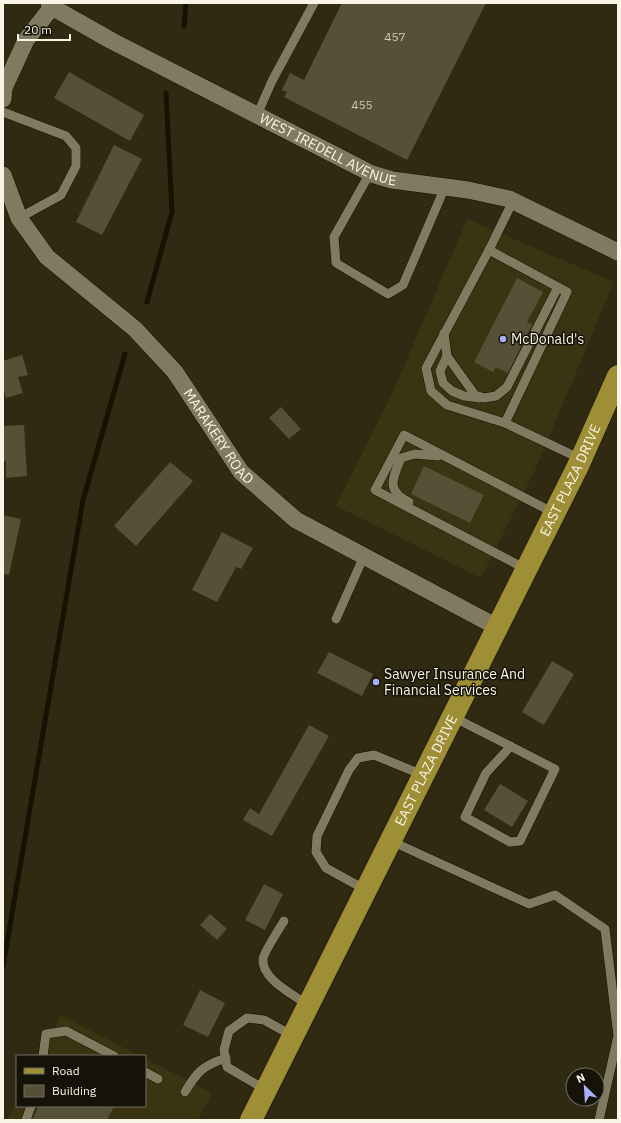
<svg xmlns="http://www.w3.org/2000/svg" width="621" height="1123" font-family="'IBM Plex Sans',sans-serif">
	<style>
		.built { fill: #3a3413 }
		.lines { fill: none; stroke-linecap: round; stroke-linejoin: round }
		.stream { stroke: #161202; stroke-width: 5 }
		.building { fill: #555036 }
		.lane-casing { stroke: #171200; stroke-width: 10 }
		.street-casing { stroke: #171200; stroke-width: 18 }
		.primary-casing { stroke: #171200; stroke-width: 23 }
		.lane { stroke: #807b60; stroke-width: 9 }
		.street { stroke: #807b60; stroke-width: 17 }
		.primary { stroke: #9e8e36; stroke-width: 22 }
		.poi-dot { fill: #a7b0fc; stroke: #151308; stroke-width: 1.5 }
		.labels { text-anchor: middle; stroke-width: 3; stroke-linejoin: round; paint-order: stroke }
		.number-label { font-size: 12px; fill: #cfccba }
		.street-label { font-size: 14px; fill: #f8f5e6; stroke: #151308 }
		.poi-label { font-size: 14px; fill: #f8f5e6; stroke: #151308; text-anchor: start }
	</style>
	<rect width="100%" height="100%" fill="#2f2a11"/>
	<!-- built -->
	<g class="built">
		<polygon points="467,219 614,282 536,468 481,578 336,506 391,396"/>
		<polygon points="61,1015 140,1056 40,1056"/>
		<polygon points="145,1059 212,1093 198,1120 7,1120 17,1100 17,1106 145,1106"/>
	</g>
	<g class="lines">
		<!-- stream -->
		<g class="stream">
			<polyline points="184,26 186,3"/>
			<polyline points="147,302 172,212 166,93"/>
			<polyline points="3,966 83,500 125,354"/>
		</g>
	</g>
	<!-- building -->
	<g class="building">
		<polygon points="342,3 486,3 407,160 284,97 287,92 282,90 290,73 304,80"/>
		<polygon points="69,72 144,115 130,141 54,98"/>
		<polygon points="114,145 142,159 102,235 76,222"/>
		<polygon points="517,278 543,292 527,322 532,325 508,373 496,367 493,372 474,362"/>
		<polygon points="22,355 28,375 18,377 23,393 6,398 3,388 3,361"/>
		<polygon points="281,407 301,429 289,439 269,418"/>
		<polygon points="24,425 27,476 6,478 6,461 3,461 3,426"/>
		<polygon points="170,462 193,481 136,546 114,526"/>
		<polygon points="424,466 484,495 470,523 411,494"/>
		<polygon points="3,515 21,519 9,575 3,574"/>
		<polygon points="222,532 253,548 241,569 236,567 217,602 192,590"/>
		<polygon points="329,652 373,674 362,696 317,673"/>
		<polygon points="552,661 574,674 544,725 522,712"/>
		<polygon points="309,725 329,736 272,836 243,820 250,808 259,814"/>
		<polygon points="500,784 528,801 512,827 484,810"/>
		<polygon points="264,884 283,894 265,930 245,920"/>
		<polygon points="210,914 227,929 217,940 200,925"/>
		<polygon points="200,990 225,1003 208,1037 183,1025"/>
		<polygon points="39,1106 114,1106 107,1120 32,1120"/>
	</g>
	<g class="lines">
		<!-- lane casing -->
		<g class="lane-casing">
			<g id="lane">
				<polyline points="3,112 66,136 76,148 76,166 61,195 19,218"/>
				<polyline points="257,115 272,81 314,3"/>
				<polyline points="370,173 334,237 336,263 388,294 403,285 445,187"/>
				<polyline points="513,201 489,250 426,368 431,391 447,405 505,423 581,459"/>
				<polyline points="489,250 567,292 505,423"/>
				<polyline points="444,333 447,356 475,395 484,398 496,396 507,387 558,287"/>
				<polyline points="447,356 440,371 443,383 452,391 464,396 480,398"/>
				<path d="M409,502C385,490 393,478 401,458L415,454L438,456"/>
				<polyline points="526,569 375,490 404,435 554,513"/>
				<polyline points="336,619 364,556"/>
				<polyline points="453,717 555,769 520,841 510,842 465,817 486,773 511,746"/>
				<polyline points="391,841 529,904 555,895 605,929 618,1036 599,1120"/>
				<polyline points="366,890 326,868 316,852 317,836 349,770 358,758 374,755 423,775"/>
				<path d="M284,921C279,929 264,952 263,959C261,979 294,995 308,1005"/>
				<polyline points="43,1056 46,1034 66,1031 114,1056"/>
				<polyline points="145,1072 158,1079"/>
				<polyline points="266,1090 227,1067 224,1050 229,1031 247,1018 264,1020 293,1036"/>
				<path d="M185,1092C197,1072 202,1066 226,1058"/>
				<polyline points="26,1120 31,1106"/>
			</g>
		</g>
		<!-- street casing -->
		<g class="street-casing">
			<g id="street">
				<path id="s1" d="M49,3L52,7L112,41L372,174L392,180L468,190L509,199L618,252"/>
				<polyline points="3,99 4,88 26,40 52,7"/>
				<path id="s2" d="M3,175L19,218L47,257L135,329L175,372L241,472L296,520L497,627"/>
			</g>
		</g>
		<!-- primary casing -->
		<g class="primary-casing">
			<g id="primary">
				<path id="s3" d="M251,1120L578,466L618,376"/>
			</g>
		</g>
		<!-- lane -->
		<use href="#lane" class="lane"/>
		<!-- street -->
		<use href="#street" class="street"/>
		<!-- primary -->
		<use href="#primary" class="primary"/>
	</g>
	<!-- markers -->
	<g class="poi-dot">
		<circle cx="503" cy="339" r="4"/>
		<circle cx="376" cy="682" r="4"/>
	</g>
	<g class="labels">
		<!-- number labels -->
		<g class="number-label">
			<text x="395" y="41">457</text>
			<text x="362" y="109">455</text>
		</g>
		<!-- street labels -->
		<g class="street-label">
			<text dy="5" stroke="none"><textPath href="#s1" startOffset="316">WEST IREDELL AVENUE</textPath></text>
			<text dy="5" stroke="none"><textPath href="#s2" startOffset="344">MARAKERY ROAD</textPath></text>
			<text dy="5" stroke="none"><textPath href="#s3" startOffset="715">EAST PLAZA DRIVE</textPath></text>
			<text dy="5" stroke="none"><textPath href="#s3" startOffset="391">EAST PLAZA DRIVE</textPath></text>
		</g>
		<!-- poi labels -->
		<g class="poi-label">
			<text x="511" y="344">McDonald's</text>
			<text x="384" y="679">Sawyer Insurance And<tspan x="384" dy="16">Financial Services</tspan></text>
		</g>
	</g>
	<!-- border -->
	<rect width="621" height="1123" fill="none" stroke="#f8f5e6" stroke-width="8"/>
	<!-- legend -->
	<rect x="16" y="1055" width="130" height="52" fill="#151308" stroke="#706d61"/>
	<rect x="24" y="1068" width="20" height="6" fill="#9e8e36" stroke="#706d61"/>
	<text x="52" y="1075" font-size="12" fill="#f8f5e6">Road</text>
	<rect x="24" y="1085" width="20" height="12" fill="#555036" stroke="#706d61"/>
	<text x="52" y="1095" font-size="12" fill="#f8f5e6">Building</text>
	<!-- north arrow -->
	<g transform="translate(585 1087) rotate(335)"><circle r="19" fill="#151308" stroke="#706d61"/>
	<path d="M0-3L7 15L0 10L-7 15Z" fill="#a7b0fc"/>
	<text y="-6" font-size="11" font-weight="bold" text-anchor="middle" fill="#f8f5e6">N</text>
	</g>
	<!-- scale -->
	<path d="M18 34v6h52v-6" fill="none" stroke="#f8f5e6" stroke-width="2"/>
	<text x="24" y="34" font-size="12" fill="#f8f5e6" stroke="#151308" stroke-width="3" paint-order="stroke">20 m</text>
</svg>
